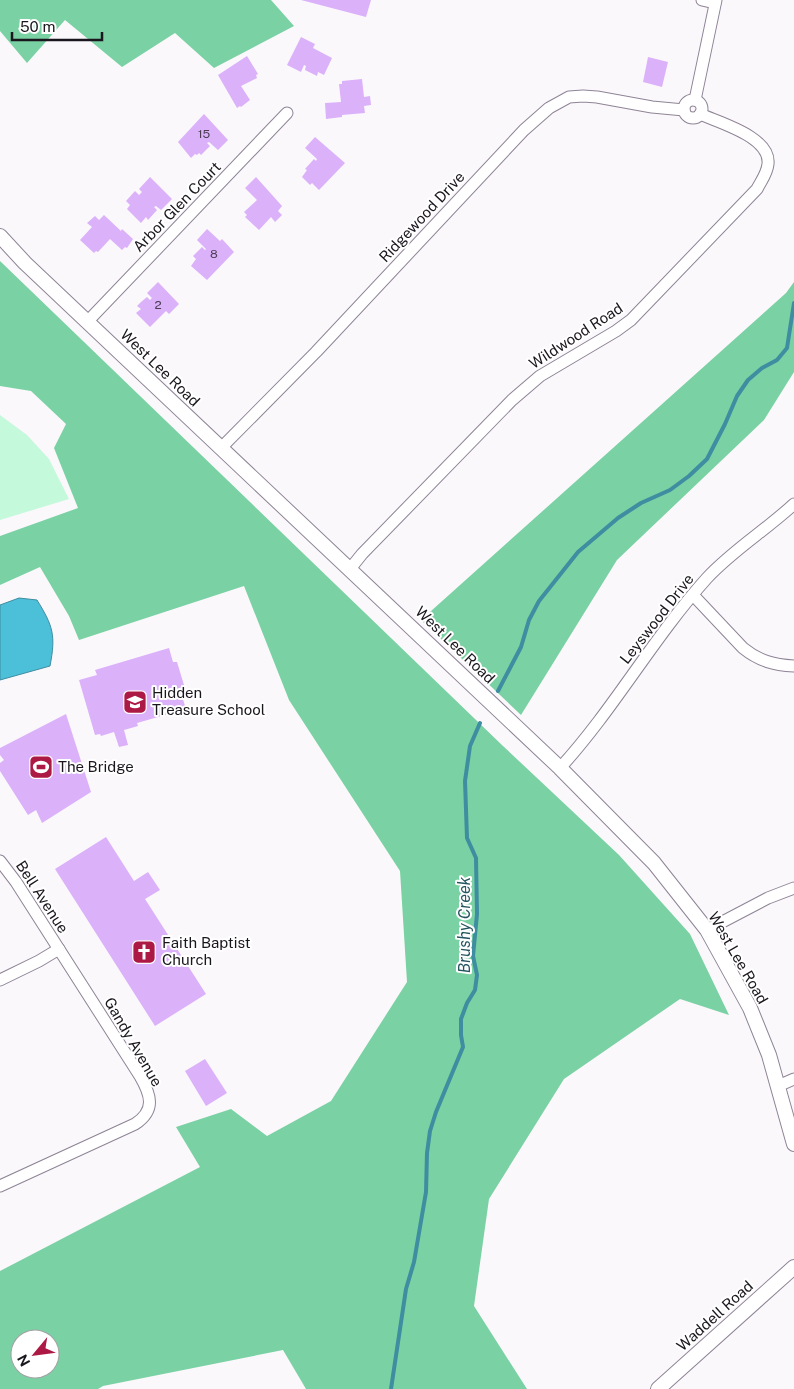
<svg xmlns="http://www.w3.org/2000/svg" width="794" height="1389" font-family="'Public Sans',sans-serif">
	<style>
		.green { fill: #c5f9db }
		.forest { fill: #7ad1a3; fill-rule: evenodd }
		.water { fill: #4dc0d9; stroke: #3e8da1 }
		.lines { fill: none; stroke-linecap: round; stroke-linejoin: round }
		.stream { stroke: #3e8da1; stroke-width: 4 }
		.building { fill: #dbb1fa }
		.minor-casing { stroke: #8e8496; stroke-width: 13 }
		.tertiary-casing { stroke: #8e8496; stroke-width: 16 }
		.minor { stroke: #fff; stroke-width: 11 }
		.tertiary { stroke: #fff; stroke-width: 14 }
		.labels { text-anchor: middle; stroke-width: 4; stroke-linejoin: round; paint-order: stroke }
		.number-label { font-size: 12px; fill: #4a3d54 }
		.street-label { font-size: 15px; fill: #1a161d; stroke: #fff }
		.poi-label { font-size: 15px; fill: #1a161d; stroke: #fff; text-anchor: start }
		.water-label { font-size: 16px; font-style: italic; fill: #255561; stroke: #fff }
	</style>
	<rect width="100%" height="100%" fill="#fbf8fc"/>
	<!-- green -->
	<polygon class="green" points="0,415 27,435 49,459 69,499 0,520"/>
	<!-- forest -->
	<g class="forest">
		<polygon points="0,0 271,0 294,26 214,68 175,33 122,67 65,20 27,63 0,31"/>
		<path d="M0,261L503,746L619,855L690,934L729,1015L680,999L564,1079L489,1199L474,1306L527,1389H306L283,1350L103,1386L98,1389H0V1271L200,1167L176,1127L231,1109L267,1136L331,1101L407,982L400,871L289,700L244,586L79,640L69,616L40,567L0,585V536L78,508L54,448L66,424L31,391L0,386ZM20,1339H50V1369H20Z"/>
		<polygon points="794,282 794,372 764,420 617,560 521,715 421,620 786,293"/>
	</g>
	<!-- water -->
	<path class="water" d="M19,598L37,600C53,626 56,635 50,666L0,680V605Z"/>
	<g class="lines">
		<!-- stream -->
		<g class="stream">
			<polyline points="498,691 521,647 529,620 539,601 578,552 618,518 641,503 670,490 689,476 707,459 725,424 737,396 748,380 762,368 777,360 787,348 794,303"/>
			<polyline points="391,1389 406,1289 414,1262 426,1192 427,1153 430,1131 436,1112 463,1047 461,1035 461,1019 467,1003 475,990 477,975 473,956 477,914 476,858 467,838 465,781 470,746 480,723"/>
		</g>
	</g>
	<!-- building -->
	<g class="building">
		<polygon points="301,0 371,0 366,17"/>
		<polygon points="301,37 315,44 313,48 332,58 324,75 318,72 317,76 305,70 306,66 304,65 301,72 287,65"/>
		<polygon points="247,56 258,74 256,75 257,78 241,86 250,100 241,107 240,106 237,108 218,75"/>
		<polygon points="648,57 668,62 662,87 643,82"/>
		<polygon points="362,79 364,97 370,96 371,105 364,106 365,113 342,115 342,117 326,119 325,103 341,102 339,84 342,84 342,81"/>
		<polygon points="204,114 228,140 218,150 209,142 207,143 210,146 201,155 199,153 197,155 195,154 191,158 178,142"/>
		<polygon points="315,137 345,163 319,190 312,183 310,185 302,177 307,170 305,169 314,159 316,161 317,159 305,148"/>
		<polygon points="150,177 172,199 161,210 156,206 154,207 157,210 148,220 146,217 141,223 127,209 130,205 126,201 135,191 139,195 142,192 139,189"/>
		<polygon points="256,177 282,206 278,211 282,215 275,222 271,217 259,230 245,217 247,215 244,212 257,200 245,188"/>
		<polygon points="104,215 121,231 122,229 133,239 127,248 125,247 122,250 110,239 98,252 96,251 94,253 80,240 92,227 87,223 95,216 99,220"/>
		<polygon points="207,229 220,241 222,239 234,252 207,280 191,266 196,259 193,256 202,247 205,250 206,249 197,240"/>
		<polygon points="158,282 179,304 169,314 166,311 150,327 136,313 141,309 137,306 141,302 147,297 150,300 152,298 147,293"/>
		<polygon points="169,648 173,662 177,662 187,695 182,696 186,709 137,723 138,726 124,730 128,745 119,747 114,732 101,736 100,734 95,735 79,680 97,675 95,670"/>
		<polygon points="66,714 91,792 42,823 36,810 28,815 0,771 0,763 4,760 0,755 0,748"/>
		<polygon points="106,837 134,881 148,872 160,890 145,899 206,994 155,1026 55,869"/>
		<polygon points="205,1059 227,1093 206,1106 185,1071"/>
	</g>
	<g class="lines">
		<!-- minor casing -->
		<g class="minor-casing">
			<g id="minor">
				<polyline points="702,0 715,3"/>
				<polyline points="695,100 716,0"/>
				<circle cx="693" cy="109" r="9"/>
				<polyline points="88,321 287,113"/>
				<polyline points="221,448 316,352 524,130 549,108 569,97 583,96 597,97 652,107 684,110"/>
				<path d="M350,569L362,554L512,400L540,376L616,331L631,320L757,189C761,181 767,174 768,164C771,137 720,123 700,114"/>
				<path d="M693,595L743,648C759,661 774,665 794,666"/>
				<path d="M560,768C614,709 653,638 707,578C733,550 766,530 794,504"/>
				<path d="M0,861L16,882L140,1076C151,1095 156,1110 135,1124L0,1186"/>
				<polyline points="707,930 768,898 794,888"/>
				<polyline points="0,980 39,961 59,949"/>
				<polyline points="778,1086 794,1079"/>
			</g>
		</g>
		<!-- tertiary casing -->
		<g class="tertiary-casing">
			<g id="tertiary">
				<polyline points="0,236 25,263 560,768 654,863 707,930 750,1008 769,1055 794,1144"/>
				<polyline points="658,1389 794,1267"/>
			</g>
		</g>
		<!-- minor -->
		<use href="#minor" class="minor"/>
		<!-- tertiary -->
		<use href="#tertiary" class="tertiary"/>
	</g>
	<!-- icons -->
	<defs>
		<g id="school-square" transform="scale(1.25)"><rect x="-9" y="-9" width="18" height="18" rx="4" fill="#ad1945" stroke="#fff"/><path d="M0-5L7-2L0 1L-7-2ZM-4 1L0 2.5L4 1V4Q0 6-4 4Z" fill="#fff"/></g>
		<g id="stadium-square" transform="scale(1.25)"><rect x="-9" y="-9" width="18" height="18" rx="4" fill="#ad1945" stroke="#fff"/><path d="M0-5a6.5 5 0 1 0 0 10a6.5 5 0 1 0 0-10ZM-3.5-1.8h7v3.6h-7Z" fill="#fff"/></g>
		<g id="church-square" transform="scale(1.25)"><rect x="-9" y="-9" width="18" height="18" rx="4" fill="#ad1945" stroke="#fff"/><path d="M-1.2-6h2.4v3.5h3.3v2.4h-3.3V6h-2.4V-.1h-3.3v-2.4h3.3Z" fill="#fff"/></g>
	</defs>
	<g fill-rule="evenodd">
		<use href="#school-square" x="135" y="702"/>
		<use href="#stadium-square" x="41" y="767"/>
		<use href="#church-square" x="144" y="952"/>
	</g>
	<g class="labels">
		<!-- number labels -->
		<g class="number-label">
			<text x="204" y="138">15</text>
			<text x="214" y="258">8</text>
			<text x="158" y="309">2</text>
		</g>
		<!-- street labels -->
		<g class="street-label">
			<text transform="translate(177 207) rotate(-46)" y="5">Arbor Glen Court</text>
			<text transform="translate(422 217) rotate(-47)" y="5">Ridgewood Drive</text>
			<text transform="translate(576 336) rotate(-33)" y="5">Wildwood Road</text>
			<text transform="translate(160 368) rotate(44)" y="5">West Lee Road</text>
			<text transform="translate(657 619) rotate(-52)" y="5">Leyswood Drive</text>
			<text transform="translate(455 645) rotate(44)" y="5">West Lee Road</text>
			<text transform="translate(42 897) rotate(57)" y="5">Bell Avenue</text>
			<text transform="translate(738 958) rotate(60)" y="5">West Lee Road</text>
			<text transform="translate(133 1042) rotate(60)" y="5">Gandy Avenue</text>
			<text transform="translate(715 1316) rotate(-42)" y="5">Waddell Road</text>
		</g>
		<!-- poi labels -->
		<g class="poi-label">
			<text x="152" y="698">Hidden<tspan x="152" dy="17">Treasure School</tspan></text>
			<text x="58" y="772">The Bridge</text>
			<text x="162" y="948">Faith Baptist<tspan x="162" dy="17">Church</tspan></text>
		</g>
		<!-- water labels -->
		<g class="water-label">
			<text transform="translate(464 925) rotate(-90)" y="6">Brushy Creek</text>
		</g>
	</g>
	<!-- north arrow -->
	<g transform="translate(35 1354) rotate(241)"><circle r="24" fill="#ffffff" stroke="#a3a2a5"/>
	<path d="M0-4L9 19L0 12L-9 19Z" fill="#ad1945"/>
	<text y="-8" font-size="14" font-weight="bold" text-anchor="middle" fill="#1a161d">N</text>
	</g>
	<!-- scale -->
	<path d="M12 32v8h90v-8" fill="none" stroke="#1a161d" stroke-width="2.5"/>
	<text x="20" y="32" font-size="15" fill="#1a161d" stroke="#ffffff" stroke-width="4" paint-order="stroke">50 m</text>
</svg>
